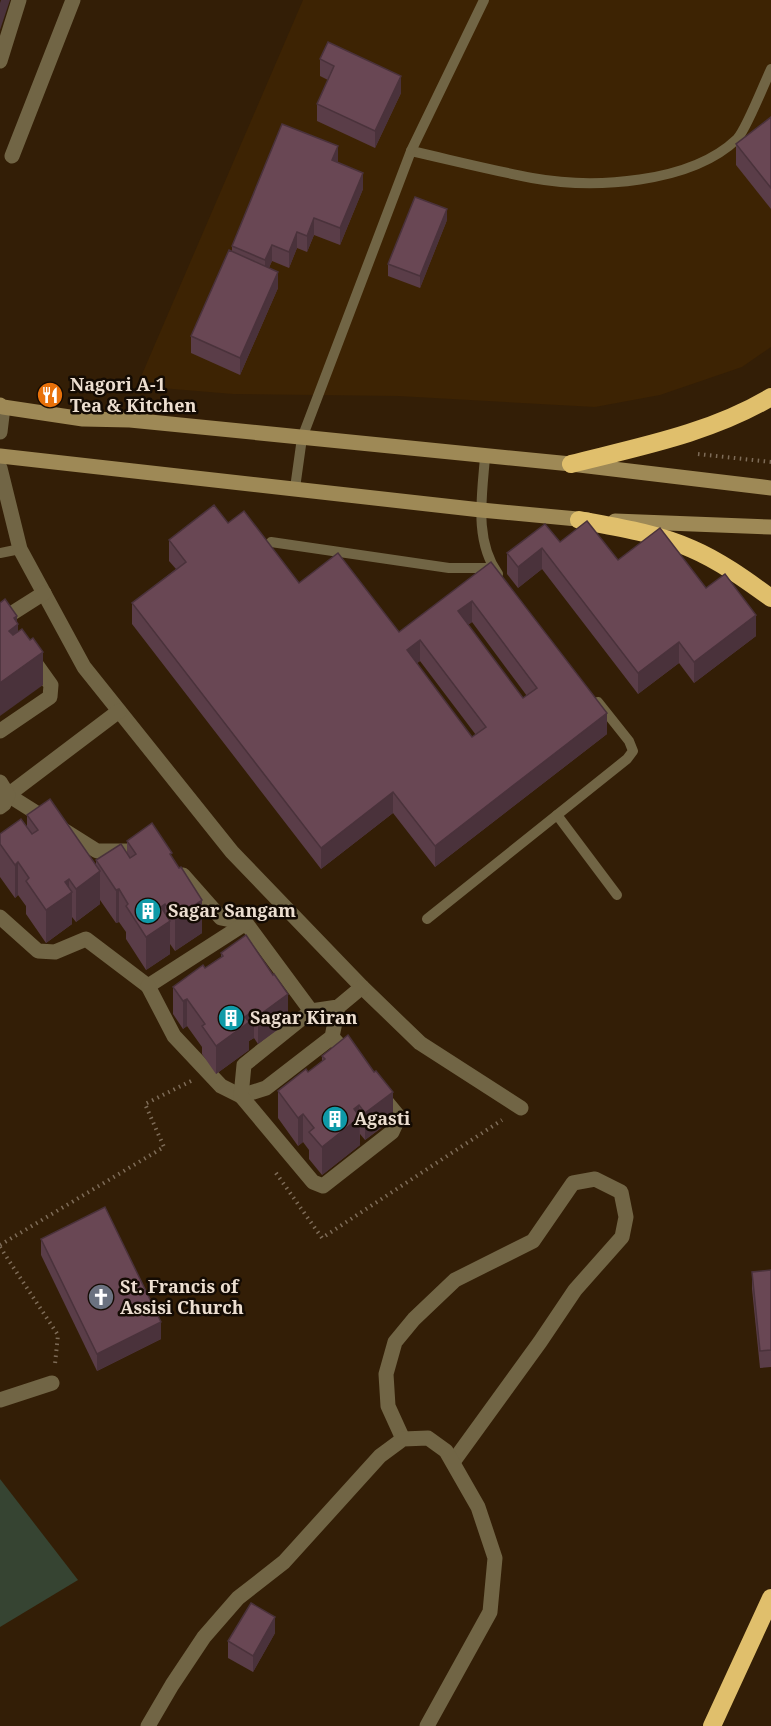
<svg xmlns="http://www.w3.org/2000/svg" width="771" height="1726" font-family="'Noto Serif',serif">
	<style>
		.built { fill: #3d2303 }
		.green { fill: #364432 }
		.lines { fill: none; stroke-linecap: round; stroke-linejoin: round }
		.path { stroke: #7e6c58; stroke-width: 4; stroke-dasharray: 1.5 4.5; stroke-linecap: butt }
		.service { stroke: #716545; stroke-width: 10 }
		.minor { stroke: #716545; stroke-width: 15 }
		.secondary { stroke: #9e8956; stroke-width: 15 }
		.motorway { stroke: #e0bf6c; stroke-width: 18 }
		.wall { fill: #5a3d48; fill-rule: evenodd }
		.shaded-wall { fill: #4a323b }
		.building { fill: #694754; stroke: #4a323b; stroke-width: 1.5; fill-rule: evenodd }
		.labels { text-anchor: middle; stroke-width: 5; stroke-linejoin: round; paint-order: stroke }
		.poi-label { font-size: 18px; font-weight: bold; fill: #ecded0; stroke: #140b03; text-anchor: start }
	</style>
	<rect width="100%" height="100%" fill="#331e06"/>
	<!-- built -->
	<polygon class="built" points="303,0 771,0 771,347 742,367 660,395 595,407 398,396 233,394 137,386"/>
	<!-- green -->
	<polygon class="green" points="0,1479 78,1580 0,1627"/>
	<g class="lines">
		<!-- path -->
		<g class="path">
			<polyline points="698,454 771,462"/>
			<polyline points="276,1173 322,1238 502,1120"/>
			<polyline points="0,1245 164,1147 145,1104 191,1081"/>
			<polyline points="0,1247 58,1335 55,1364"/>
		</g>
		<!-- service -->
		<g class="service">
			<path d="M411,151C451,160 491,170 532,178C593,189 690,184 737,139C746,130 764,84 771,69"/>
			<path d="M485,457C482,496 474,540 498,574"/>
			<polyline points="295,488 302,438 411,151 484,0"/>
			<polyline points="271,542 449,568 489,568 491,565"/>
			<polyline points="0,553 20,549"/>
			<polyline points="557,815 617,895"/>
			<polyline points="427,919 627,759 633,751 629,741 598,702"/>
		</g>
		<!-- minor -->
		<g class="minor">
			<polyline points="0,61 19,0"/>
			<polyline points="12,156 73,0"/>
			<polyline points="0,432 3,407"/>
			<polyline points="0,468 20,549 84,667 232,852 362,987 420,1043 521,1108"/>
			<polyline points="0,621 44,593"/>
			<polyline points="119,711 8,795 97,851 130,851"/>
			<polyline points="0,731 50,697 51,685 31,657"/>
			<polyline points="0,782 8,795 4,804 0,807"/>
			<polyline points="183,875 221,918 246,923 311,1011"/>
			<polyline points="0,917 38,951 55,952 86,939 148,986 246,923"/>
			<polyline points="148,986 174,1036 221,1086 241,1096 266,1088 332,1037 338,1007"/>
			<polyline points="362,987 338,1007 311,1011 244,1065 241,1096 313,1182 323,1186 392,1132 399,1117 380,1094"/>
			<polyline points="332,1037 350,1057"/>
			<polyline points="0,1400 52,1383"/>
			<polyline points="403,1439 388,1406 386,1374 395,1342 414,1319 455,1280 533,1241 573,1183 595,1179 621,1192 626,1217 622,1237 575,1290 540,1342 453,1462"/>
			<polyline points="148,1726 172,1685 204,1637 238,1598 284,1562 380,1456 403,1439 428,1438 446,1451 478,1507 495,1558 490,1612 427,1726"/>
		</g>
		<!-- secondary -->
		<g class="secondary">
			<polyline points="0,405 3,407 83,419 130,420 571,464 771,488"/>
			<polyline points="0,456 481,510 588,520"/>
			<polyline points="615,521 771,527"/>
		</g>
		<!-- motorway -->
		<g class="motorway">
			<path d="M571,464C638,447 711,433 771,397"/>
			<path d="M579,520C616,527 656,533 692,549C720,561 746,580 771,598"/>
			<polyline points="712,1726 771,1598"/>
		</g>
	</g>
	<!-- wall -->
	<g class="wall">
		<polygon points="320,59 401,93 375,148 317,121 317,104 328,80 320,76"/>
		<polygon points="771,117 771,209 736,165 736,144"/>
		<polygon points="338,162 363,189 340,245 314,235 307,252 297,248 289,268 272,261 269,268 278,288 240,375 191,353 191,336 232,252 232,246"/>
		<polygon points="447,220 420,288 388,276 388,264"/>
		<path d="M228,523L299,583L399,632L491,562L607,734L435,867L393,813L321,869L132,624V603L176,569L169,561V540ZM472,622L527,696L523,698L468,625ZM420,661L476,735L472,737L417,663Z"/>
		<polygon points="560,542 706,588 756,636 694,683 679,663 638,694 542,569 518,588 507,574 507,553"/>
		<polygon points="27,815 96,865 96,860 127,853 127,841 172,858 202,933 175,951 170,944 170,954 146,970 126,939 126,932 119,922 116,923 100,900 100,904 76,922 72,917 72,924 46,943 26,914 26,906 18,895 15,898 0,877 0,834 27,827"/>
		<polygon points="221,953 288,1022 258,1044 254,1038 249,1041 249,1050 216,1074 202,1054 202,1047 187,1026 183,1029 173,1014 173,987 205,968 221,957"/>
		<polygon points="322,1056 393,1119 365,1140 360,1134 360,1145 322,1175 309,1159 309,1150 303,1142 298,1146 278,1118 278,1091 308,1072 322,1061"/>
		<polygon points="41,1239 161,1339 97,1371 41,1255"/>
		<polygon points="771,1270 771,1367 760,1368 752,1289 752,1272"/>
		<polygon points="275,1633 253,1672 228,1658 228,1641"/>
	</g>
	<!-- shaded-wall -->
	<g class="shaded-wall">
		<polygon points="1,0 10,0 0,30 0,3"/>
		<polygon points="401,76 401,93 375,148 375,131"/>
		<polygon points="338,146 338,163 332,160"/>
		<polygon points="363,173 363,189 340,245 340,228"/>
		<polygon points="447,209 447,220 420,288 420,276"/>
		<polygon points="314,218 314,235 307,252 307,236"/>
		<polygon points="297,232 297,248 289,268 289,252"/>
		<polygon points="272,245 272,261 265,276 265,260"/>
		<polygon points="278,272 278,288 240,375 240,358"/>
		<polygon points="542,548 542,569 518,588 518,567"/>
		<polygon points="472,601 472,622 458,632 458,611"/>
		<polygon points="756,615 756,636 694,683 694,662"/>
		<polygon points="17,616 17,625 18,624 18,657 9,631 14,618"/>
		<polygon points="420,640 420,661 407,671 407,650"/>
		<polygon points="679,642 679,663 638,694 638,673"/>
		<polygon points="43,652 43,685 0,716 0,683"/>
		<polygon points="607,713 607,734 435,867 435,846"/>
		<polygon points="393,792 393,813 321,869 321,848"/>
		<polygon points="18,862 18,895 15,898 15,865"/>
		<polygon points="100,871 100,904 76,922 76,889"/>
		<polygon points="69,879 69,894 72,892 72,924 46,943 46,910 65,882"/>
		<polygon points="119,889 119,922 116,923 116,890"/>
		<polygon points="202,900 202,933 175,951 175,918"/>
		<polygon points="165,904 165,924 170,921 170,954 146,970 146,937 161,907"/>
		<polygon points="288,994 288,1022 258,1044 258,1016"/>
		<polygon points="187,999 187,1026 183,1029 183,1001"/>
		<polygon points="254,1010 254,1038 249,1041 249,1050 216,1074 216,1046 245,1017"/>
		<polygon points="393,1092 393,1119 365,1140 365,1113"/>
		<polygon points="359,1105 360,1145 322,1175 322,1147 354,1109"/>
		<polygon points="303,1114 303,1142 298,1146 298,1118"/>
		<polygon points="161,1322 161,1339 97,1371 97,1354"/>
		<polygon points="275,1617 275,1633 253,1672 253,1656"/>
	</g>
	<!-- building -->
	<g class="building">
		<polygon points="328,42 401,76 375,131 317,104 334,66 320,59"/>
		<polygon points="771,117 771,188 736,144"/>
		<polygon points="282,124 338,146 332,160 363,173 340,228 314,218 307,236 297,232 289,252 272,245 265,260 232,246"/>
		<polygon points="415,197 447,209 420,276 388,264"/>
		<polygon points="229,250 278,272 240,358 191,336"/>
		<path d="M214,505L228,523L244,511L299,583L338,553L399,632L491,562L607,713L435,846L393,792L321,848L132,603L186,562L169,540ZM472,601L537,688L523,698L458,611ZM420,640L486,727L472,737L407,650Z"/>
		<polygon points="587,521 618,560 660,528 706,588 725,574 756,615 694,662 679,642 638,673 542,548 518,567 507,553 545,524 560,542"/>
		<polygon points="5,599 17,616 14,618 18,624 9,631 13,635 22,629 30,640 33,638 43,652 0,683 0,603"/>
		<polygon points="50,799 100,871 76,889 69,879 65,882 72,892 46,910 26,881 29,878 18,862 15,865 0,844 0,834 21,819 32,834 38,830 27,815"/>
		<polygon points="152,823 172,853 170,854 179,868 181,867 202,900 175,918 165,904 161,907 170,921 146,937 126,906 128,904 119,889 116,890 96,860 121,844 130,858 136,854 127,841"/>
		<polygon points="246,935 273,975 274,974 288,994 258,1016 254,1010 245,1017 249,1022 216,1046 202,1026 205,1024 187,999 183,1001 173,987 203,965 205,968 223,956 221,953"/>
		<polygon points="348,1035 374,1072 376,1071 393,1092 365,1113 359,1105 354,1109 360,1117 322,1147 309,1132 314,1128 303,1114 298,1118 278,1091 306,1069 308,1072 325,1059 322,1056"/>
		<polygon points="105,1207 161,1322 97,1354 41,1239"/>
		<polygon points="771,1270 771,1350 760,1351 752,1272"/>
		<polygon points="251,1603 275,1617 253,1656 228,1641"/>
	</g>
	<!-- icons -->
	<defs>
		<g id="restaurant-disc" transform="scale(1.35)"><circle r="9.5" fill="#e8710a" stroke="#140b03"/><path d="M-5-6h1v4h1v-4h1v4h1v-4h1v5L-1.5 .5V6h-2V.5L-5-1ZM5-6V6H3V1.5H1.5Q1.5-4 5-6Z" fill="#fff"/></g>
		<g id="building-disc" transform="scale(1.35)"><circle r="9.5" fill="#0f9aa8" stroke="#140b03"/><path d="M-4-6H4V6H1V3H-1V6H-4ZM-2.5-4.3h1.7v1.8h-1.7ZM.8-4.3h1.7v1.8H.8ZM-2.5-1h1.7V.8h-1.7ZM.8-1h1.7V.8H.8Z" fill="#fff"/></g>
		<g id="church-disc" transform="scale(1.35)"><circle r="9.5" fill="#6b7280" stroke="#140b03"/><path d="M-1.2-6h2.4v3.5h3.3v2.4h-3.3V6h-2.4V-.1h-3.3v-2.4h3.3Z" fill="#fff"/></g>
	</defs>
	<g fill-rule="evenodd">
		<use href="#restaurant-disc" x="50" y="395"/>
		<use href="#building-disc" x="148" y="911"/>
		<use href="#building-disc" x="231" y="1018"/>
		<use href="#building-disc" x="335" y="1119"/>
		<use href="#church-disc" x="101" y="1297"/>
	</g>
	<g class="labels">
		<!-- poi labels -->
		<g class="poi-label">
			<text x="70" y="391">Nagori A-1<tspan x="70" dy="21">Tea &amp; Kitchen</tspan></text>
			<text x="168" y="917">Sagar Sangam</text>
			<text x="250" y="1024">Sagar Kiran</text>
			<text x="354" y="1125">Agasti</text>
			<text x="120" y="1293">St. Francis of<tspan x="120" dy="21">Assisi Church</tspan></text>
		</g>
	</g>
</svg>
